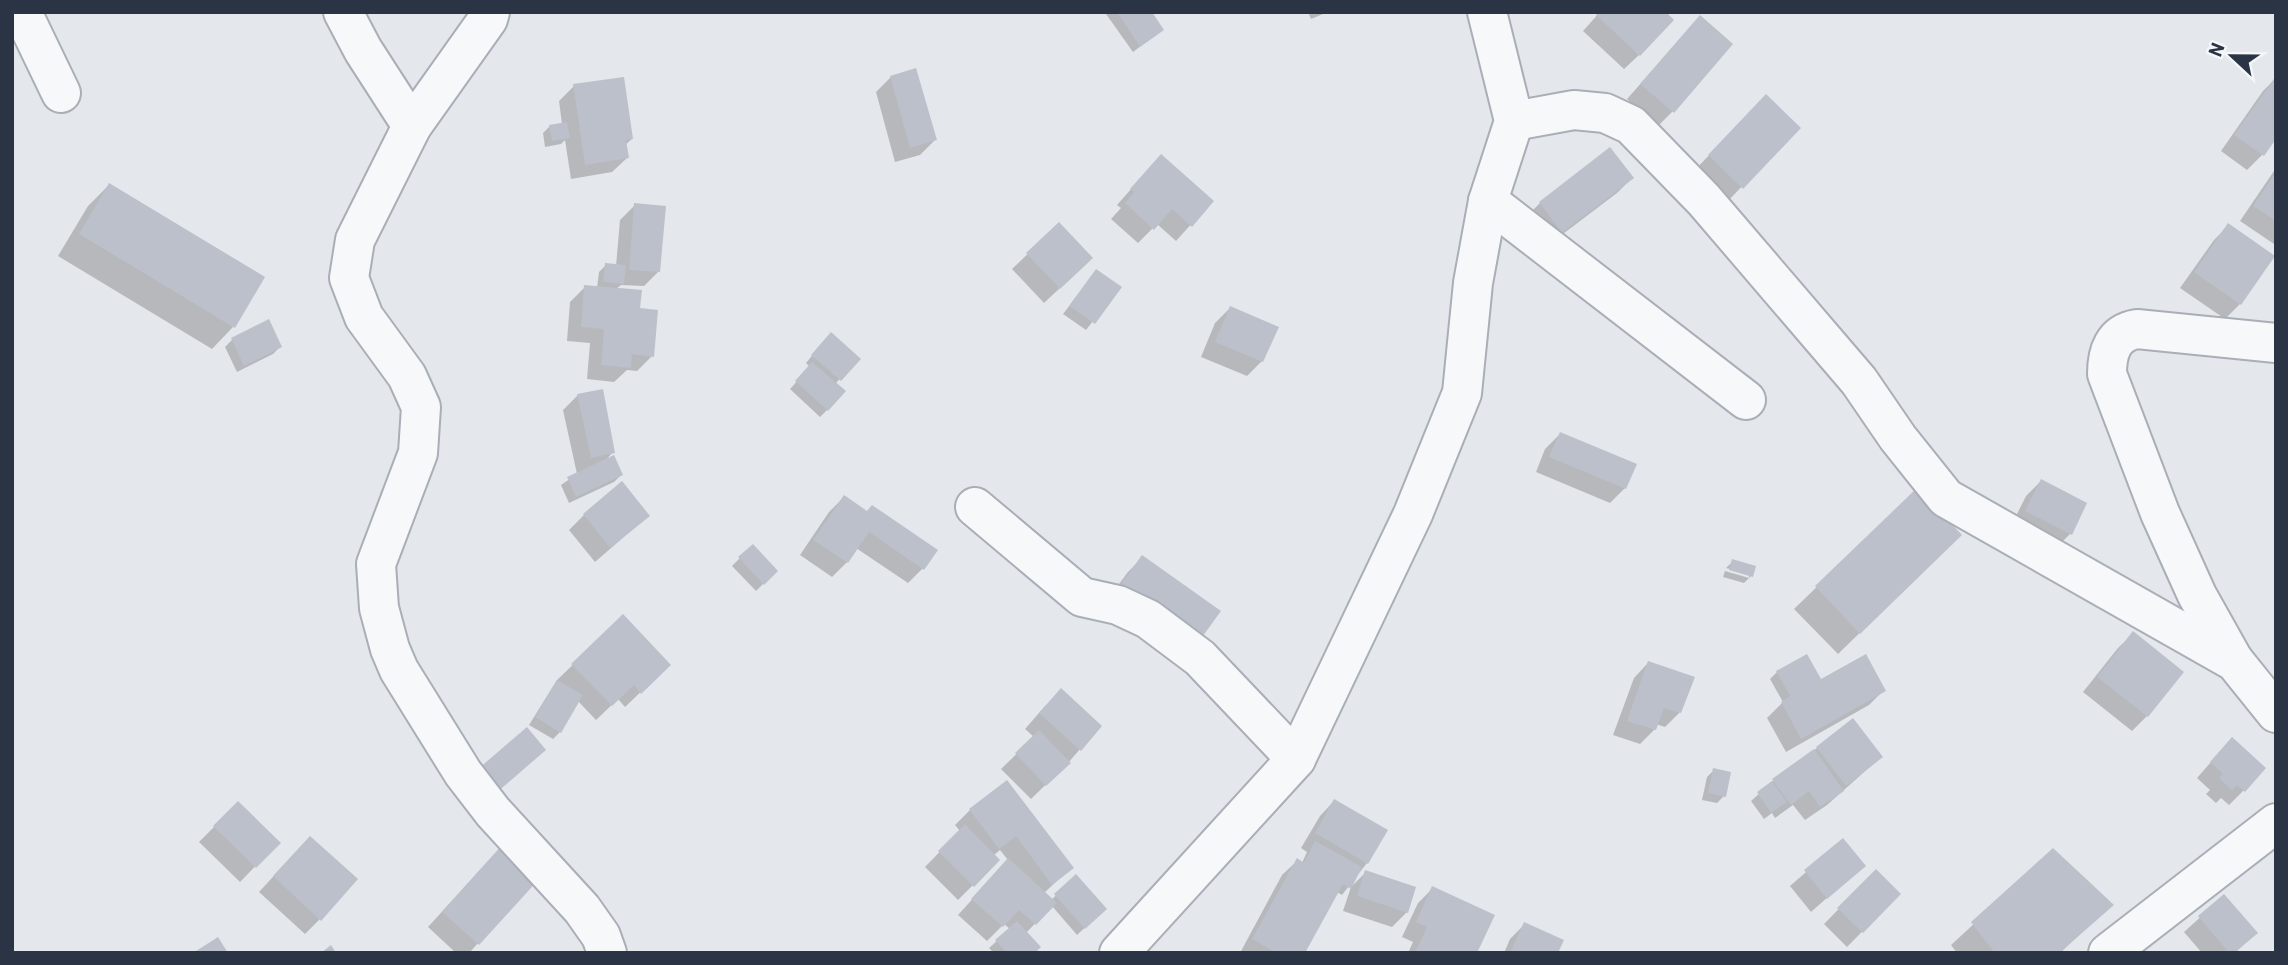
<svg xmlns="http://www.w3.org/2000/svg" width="2288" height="965" font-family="Barlow,sans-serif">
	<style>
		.shadow { fill: #0003 }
		.building { fill: #bbc0ca }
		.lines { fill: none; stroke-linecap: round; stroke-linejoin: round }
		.minor-casing { stroke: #a9aeb7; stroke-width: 42 }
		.minor { stroke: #f7f8fa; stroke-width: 38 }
	</style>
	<rect width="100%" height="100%" fill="#e4e7ec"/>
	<!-- shadow -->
	<g class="shadow">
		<polygon points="1107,12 1149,12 1162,30 1133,52 1106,14"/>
		<polygon points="1308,12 1328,12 1311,19"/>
		<polygon points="1600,12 1639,55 1624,69 1583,31"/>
		<polygon points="1700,17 1672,112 1658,126 1627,99"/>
		<polygon points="891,77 935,140 920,155 895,162 876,92"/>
		<polygon points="2276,78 2276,136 2262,155 2247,170 2221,151 2263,91"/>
		<polygon points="574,86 632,139 625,145 627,158 612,172 571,179 565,140 561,144 545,147 543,133 550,126 562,124 559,101"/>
		<polygon points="1751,111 1798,128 1727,202 1694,171"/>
		<polygon points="2276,168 2276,241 2274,244 2240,221"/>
		<polygon points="1147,171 1212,201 1176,241 1157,224 1138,243 1111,219 1121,208 1117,205"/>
		<polygon points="1632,178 1617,193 1547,246 1525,218 1540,203"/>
		<polygon points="109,185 233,327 212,349 58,256 88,206"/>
		<polygon points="635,205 659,271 644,286 621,285 616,289 638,310 652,356 637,371 627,370 614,382 587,379 590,343 567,341 570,302 585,287 597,288 599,272 606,265 616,266 620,220"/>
		<polygon points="1059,224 1076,273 1044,303 1012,269"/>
		<polygon points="2229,225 2240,304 2225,319 2180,288 2214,240"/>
		<polygon points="1096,271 1119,288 1086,330 1063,314"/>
		<polygon points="1230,308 1276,328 1262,361 1247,376 1201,357 1215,323"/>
		<polygon points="232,340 280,347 273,354 237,372 225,347"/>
		<polygon points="824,341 858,359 835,384 827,410 820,417 790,389 810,367 806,363"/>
		<polygon points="578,395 613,452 605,461 621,475 614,482 569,503 561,485 577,474 563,410"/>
		<polygon points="1560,434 1625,488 1610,503 1536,472 1545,449"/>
		<polygon points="2041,481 2070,534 2056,548 2011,526 2026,496"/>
		<polygon points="1917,490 1938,557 1838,654 1794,609"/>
		<polygon points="844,497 923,568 908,583 856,548 847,562 832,577 800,555 829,512"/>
		<polygon points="584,515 648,516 595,562 569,530"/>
		<polygon points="752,546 776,571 756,591 732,566"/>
		<polygon points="1143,557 1219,611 1105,603 1128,572"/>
		<polygon points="1733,561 1754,567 1751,576 1744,583 1723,577 1725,571 1749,578 1749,574 1726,568"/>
		<polygon points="623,617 669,665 625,707 618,699 596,720 578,701 560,732 553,739 529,725 557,680"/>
		<polygon points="2133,634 2181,672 2147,716 2132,731 2083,692 2118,648"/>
		<polygon points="1648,663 1680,712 1665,727 1656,724 1655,729 1640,744 1613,735 1634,678"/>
		<polygon points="1777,672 1820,682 1884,690 1869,705 1786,752 1767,718 1783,702 1770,679"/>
		<polygon points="1046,705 1100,726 1068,763 1031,799 1001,769 1034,737 1025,729"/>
		<polygon points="1817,748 1881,757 1827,805 1805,820 1793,805 1775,818 1772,813 1764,819 1751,801 1774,780"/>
		<polygon points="2218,754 2244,790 2229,805 2221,798 2216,803 2206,794 2210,790 2197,778"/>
		<polygon points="1714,770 1724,796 1717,803 1702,800 1707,777"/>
		<polygon points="1007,782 1071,868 1044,893 1051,900 1076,877 1105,909 1077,935 1052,906 1026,933 1033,953 994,953 989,948 1010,929 1004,924 987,941 958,915 1008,860 1000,850 994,855 998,860 958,900 925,867 960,831 955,825 970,810"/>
		<polygon points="1334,801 1367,863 1342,895 1337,892 1303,953 1240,953 1282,875 1297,861 1302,863 1307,852 1301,848 1320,816"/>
		<polygon points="238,803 278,843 240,882 199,842"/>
		<polygon points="1842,841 1863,866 1811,912 1790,886"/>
		<polygon points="2053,851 2111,905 2060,953 1957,953 1951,945"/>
		<polygon points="295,853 320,919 305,934 259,892"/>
		<polygon points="488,861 538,878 469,953 456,953 428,927"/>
		<polygon points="1876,871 1899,894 1847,947 1824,924"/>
		<polygon points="1366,872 1407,912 1392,927 1343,911 1351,887"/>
		<polygon points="1433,888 1475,953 1408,953 1413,942 1402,937 1418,903"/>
		<polygon points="2224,896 2255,933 2235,953 2202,953 2184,932"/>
		<polygon points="1525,924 1556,953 1504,953 1510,939"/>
	</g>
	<!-- building -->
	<g class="building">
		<polygon points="1117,12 1152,12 1164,30 1140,47"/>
		<polygon points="1599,12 1666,12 1674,20 1640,56 1596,15"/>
		<polygon points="1700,15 1733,44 1674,113 1640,84"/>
		<polygon points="916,68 937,140 910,148 890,76"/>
		<polygon points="2276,76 2276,139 2264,156 2234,135"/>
		<polygon points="624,77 633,139 626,140 629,158 585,165 573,84"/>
		<polygon points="1766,94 1801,128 1743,189 1708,155"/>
		<polygon points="567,122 570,138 552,141 549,125"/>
		<polygon points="1610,147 1634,178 1562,233 1539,202"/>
		<polygon points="1161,154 1214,201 1192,227 1172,209 1154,230 1125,203 1134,192 1130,189"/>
		<polygon points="2276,172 2276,221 2253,206"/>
		<polygon points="109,183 265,277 235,328 79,234"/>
		<polygon points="634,203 666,206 660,272 629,270"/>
		<polygon points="1059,222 1093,258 1060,289 1026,253"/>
		<polygon points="2228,223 2275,256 2241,305 2194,272"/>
		<polygon points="605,263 626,265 624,284 603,282"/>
		<polygon points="1096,269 1122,287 1095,324 1069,306"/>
		<polygon points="584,285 642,290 640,308 658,310 654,357 632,354 631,368 601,365 604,329 581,327"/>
		<polygon points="1230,306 1279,327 1263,362 1215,342"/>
		<polygon points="269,319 282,347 244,366 231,338"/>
		<polygon points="831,332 861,359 841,381 811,355"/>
		<polygon points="812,362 846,391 828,411 795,381"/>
		<polygon points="603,389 615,453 591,458 577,394"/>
		<polygon points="1560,432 1637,464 1626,489 1549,457"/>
		<polygon points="614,455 623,475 576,497 567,477"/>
		<polygon points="2041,479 2087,503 2072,535 2025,511"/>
		<polygon points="622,481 650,516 610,548 583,514"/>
		<polygon points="1917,488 1962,535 1860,634 1815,586"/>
		<polygon points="844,495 867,511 872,505 938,550 924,570 869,532 848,563 813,540"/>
		<polygon points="753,544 778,571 764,585 738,557"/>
		<polygon points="1142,555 1221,611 1197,644 1119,587"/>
		<polygon points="1732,559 1756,566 1753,577 1729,570"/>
		<polygon points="623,614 671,665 641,694 634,685 612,706 571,664"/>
		<polygon points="2133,631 2184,672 2148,717 2097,677"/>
		<polygon points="1807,654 1821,679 1866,654 1886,691 1801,739 1781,702 1790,696 1776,671"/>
		<polygon points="1648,661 1695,677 1681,713 1664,708 1656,730 1627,721"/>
		<polygon points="557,680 583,695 561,733 535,717"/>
		<polygon points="1061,688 1102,726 1081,751 1039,713"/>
		<polygon points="1853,718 1883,757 1846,786 1816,747"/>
		<polygon points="527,727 546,750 496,793 477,770"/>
		<polygon points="1039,730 1071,763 1046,786 1015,753"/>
		<polygon points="2232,737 2266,768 2245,792 2237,785 2232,790 2219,778 2223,774 2210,762"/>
		<polygon points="1814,749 1844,791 1820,807 1809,791 1791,805 1772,779"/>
		<polygon points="1713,768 1731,772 1726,797 1708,793"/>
		<polygon points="1007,780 1074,868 1052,885 1016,836 999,849 969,809"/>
		<polygon points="1772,781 1787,802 1771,813 1757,792"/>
		<polygon points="1334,799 1388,830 1368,864 1315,833"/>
		<polygon points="238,801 281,843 256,868 213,826"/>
		<polygon points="965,824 1000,860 974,887 938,851"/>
		<polygon points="310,836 358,879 321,921 273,876"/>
		<polygon points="1843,838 1866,866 1827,899 1804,870"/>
		<polygon points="1315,841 1362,867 1351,889 1343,884 1305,953 1277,953 1252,939 1297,858 1304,863"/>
		<polygon points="503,844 540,878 479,945 442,912"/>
		<polygon points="2053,848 2114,905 2059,953 1995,953 1971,922"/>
		<polygon points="1008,858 1057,903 1036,925 1019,910 1003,927 971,899"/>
		<polygon points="1876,869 1901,894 1863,933 1837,908"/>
		<polygon points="1365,870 1416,887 1408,913 1357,896"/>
		<polygon points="1076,874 1107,909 1085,929 1054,894"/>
		<polygon points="1432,886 1495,915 1477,953 1415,953 1427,927 1416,922"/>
		<polygon points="2224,894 2258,933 2234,953 2229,953 2198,916"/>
		<polygon points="1017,921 1041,947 1035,953 1007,953 995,940"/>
		<polygon points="1524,922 1564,940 1558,953 1510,953"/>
		<polygon points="218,937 228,953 193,953"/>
		<polygon points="331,945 336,953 321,953"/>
	</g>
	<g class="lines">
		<!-- minor casing -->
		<g class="minor-casing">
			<g id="minor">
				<polyline points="22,12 61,93"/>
				<polyline points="343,12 363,50 412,126"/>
				<polyline points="490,12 488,19 412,126 355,240 349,278 364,317 407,376 421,407 418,453 376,564 379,608 390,649 399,670 463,773 493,812 582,909 601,936 607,953"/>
				<polyline points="1514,121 1574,110 1605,113 1631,125 1704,200 1859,381 1898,438 1946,498 2235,662 2276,713"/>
				<polyline points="1488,201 1746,400"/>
				<polyline points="975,507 1082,597 1118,605 1148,619 1200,658 1296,759"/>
				<path d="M2234,661L2197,595L2160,513L2107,374C2107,352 2113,333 2137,329L2276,343"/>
				<polyline points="1119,953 1296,759 1413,514 1462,393 1473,283 1488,201 1514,121 1487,12"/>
				<polyline points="2108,953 2276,823"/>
			</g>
		</g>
		<!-- minor -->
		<use href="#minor" class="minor"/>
	</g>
	<!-- border -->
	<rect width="2288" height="965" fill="none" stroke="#2b3445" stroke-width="28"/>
	<!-- north arrow -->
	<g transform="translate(2232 56) rotate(292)" stroke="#f4f6f9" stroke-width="5" paint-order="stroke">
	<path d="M0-5L12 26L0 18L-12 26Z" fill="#2b3445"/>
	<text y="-10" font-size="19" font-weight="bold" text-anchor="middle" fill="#2b3445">N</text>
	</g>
</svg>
